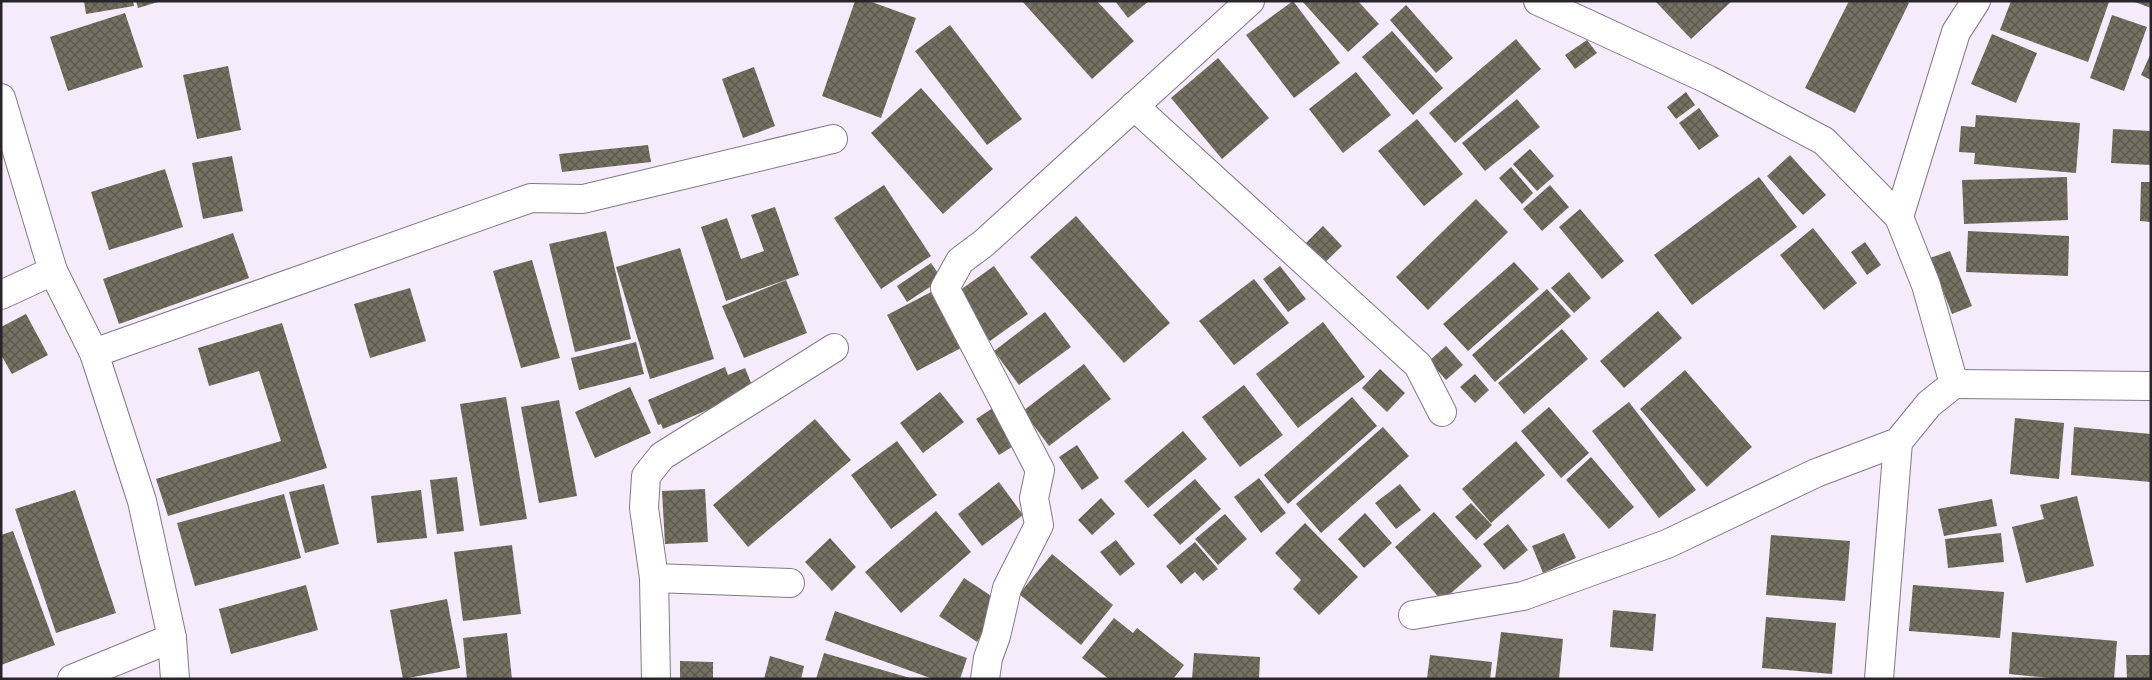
<svg xmlns="http://www.w3.org/2000/svg" width="2152" height="680" font-family="'Nunito Sans',sans-serif">
	<style>
		.building { fill: url(#building-cross-hatch) }
		.lines { fill: none; stroke-linecap: round; stroke-linejoin: round }
		.street-casing { stroke: #837987; stroke-width: 30 }
		.street { stroke: #fff; stroke-width: 28 }
	</style>
	<defs>
		<pattern id="building-cross-hatch" width="8" height="8" patternUnits="userSpaceOnUse" patternTransform="scale(1.25)"><rect width="8" height="8" fill="#757162"/><path d="M0 0l8 8M0 8l8-8" fill="none" stroke="#5b584c"/></pattern>
	</defs>
	<rect width="100%" height="100%" fill="#f6ebfa"/>
	<!-- building -->
	<g class="building">
		<polygon points="84,1 133,1 134,6 86,14"/>
		<polygon points="136,1 158,1 158,2 138,8"/>
		<polygon points="855,1 869,1 916,18 881,118 822,96"/>
		<polygon points="1022,1 1097,1 1134,41 1092,79"/>
		<polygon points="1115,1 1149,1 1128,18"/>
		<polygon points="1293,1 1340,63 1294,98 1246,35"/>
		<polygon points="1302,1 1358,1 1379,24 1348,52"/>
		<polygon points="1655,1 1732,1 1691,39"/>
		<polygon points="1849,1 1905,1 1909,3 1855,113 1805,88"/>
		<polygon points="2011,1 2107,1 2109,2 2088,62 2000,30"/>
		<polygon points="2132,1 2151,1 2151,8"/>
		<polygon points="1406,5 1453,58 1436,73 1390,20"/>
		<polygon points="125,13 143,67 68,91 50,37"/>
		<polygon points="2112,15 2147,27 2124,91 2090,78"/>
		<polygon points="950,25 1022,119 987,145 915,51"/>
		<polygon points="1392,31 1443,88 1413,115 1362,57"/>
		<polygon points="1992,34 2037,53 2016,103 1971,84"/>
		<polygon points="1516,39 1541,69 1455,143 1429,113"/>
		<polygon points="1587,40 1597,53 1575,69 1565,55"/>
		<polygon points="2151,53 2151,80 2141,75"/>
		<polygon points="1218,58 1269,118 1222,159 1171,98"/>
		<polygon points="228,66 241,130 197,139 183,75"/>
		<polygon points="754,67 775,126 743,138 722,79"/>
		<polygon points="1356,72 1391,115 1343,153 1309,109"/>
		<polygon points="921,88 993,169 943,214 871,133"/>
		<polygon points="1686,92 1695,105 1676,119 1667,107"/>
		<polygon points="1517,99 1540,127 1485,171 1462,143"/>
		<polygon points="1699,108 1719,136 1699,150 1679,123"/>
		<polygon points="1976,115 2080,123 2076,173 1974,164 1975,153 1959,152 1961,126 1975,127"/>
		<polygon points="1417,119 1463,174 1424,206 1378,151"/>
		<polygon points="2113,129 2151,131 2151,165 2111,163"/>
		<polygon points="648,145 651,162 562,172 559,154"/>
		<polygon points="1530,149 1554,176 1537,191 1513,164"/>
		<polygon points="1790,155 1826,195 1803,215 1767,176"/>
		<polygon points="232,156 243,211 203,219 192,163"/>
		<polygon points="1511,167 1533,193 1522,204 1499,178"/>
		<polygon points="165,169 183,227 109,250 91,192"/>
		<polygon points="1759,177 1797,227 1692,305 1654,255"/>
		<polygon points="2067,177 2068,220 1964,224 1962,180"/>
		<polygon points="2141,182 2151,182 2151,222 2140,221"/>
		<polygon points="884,185 931,256 881,289 834,218"/>
		<polygon points="1550,185 1569,207 1542,231 1523,209"/>
		<polygon points="1476,199 1508,232 1428,310 1396,277"/>
		<polygon points="775,207 799,275 726,301 701,227 727,218 741,259 764,251 751,215"/>
		<polygon points="1580,209 1624,261 1602,279 1559,227"/>
		<polygon points="1076,216 1170,323 1124,363 1030,257"/>
		<polygon points="1323,226 1342,246 1317,270 1298,251"/>
		<polygon points="1813,228 1857,283 1824,310 1780,255"/>
		<polygon points="606,231 631,339 575,352 549,244"/>
		<polygon points="1968,231 2069,236 2068,276 1966,272"/>
		<polygon points="233,233 249,278 119,324 103,279"/>
		<polygon points="1865,242 1881,265 1867,275 1851,252"/>
		<polygon points="680,248 714,359 650,379 616,267"/>
		<polygon points="1950,251 1972,306 1952,314 1930,258"/>
		<polygon points="532,260 560,358 521,368 493,271"/>
		<polygon points="1514,262 1539,289 1468,351 1443,324"/>
		<polygon points="931,263 942,279 907,302 897,286"/>
		<polygon points="994,266 1028,314 990,341 956,293"/>
		<polygon points="1280,266 1306,299 1288,312 1263,279"/>
		<polygon points="1569,272 1591,298 1574,313 1551,288"/>
		<polygon points="1254,279 1289,323 1234,365 1199,321"/>
		<polygon points="786,280 807,333 744,358 722,306"/>
		<polygon points="410,288 426,341 370,358 354,304"/>
		<polygon points="1547,289 1571,316 1495,382 1472,355"/>
		<polygon points="933,291 963,347 917,371 887,315"/>
		<polygon points="1658,311 1682,338 1624,388 1600,361"/>
		<polygon points="1045,312 1071,347 1019,385 994,351"/>
		<polygon points="26,314 48,355 12,374 1,355 1,327"/>
		<polygon points="1323,322 1365,377 1298,428 1256,374"/>
		<polygon points="282,323 327,468 168,516 156,479 281,441 259,371 209,386 198,348"/>
		<polygon points="1562,329 1588,359 1524,414 1498,383"/>
		<polygon points="636,342 644,374 579,390 571,358"/>
		<polygon points="1446,346 1463,365 1446,380 1429,361"/>
		<polygon points="1084,364 1111,399 1049,446 1023,411"/>
		<polygon points="725,367 728,375 745,368 754,390 663,429 661,424 658,425 648,400"/>
		<polygon points="1380,369 1405,393 1387,412 1362,388"/>
		<polygon points="1685,370 1752,447 1707,487 1640,409"/>
		<polygon points="1475,374 1489,390 1475,403 1460,387"/>
		<polygon points="1244,385 1283,435 1240,467 1202,417"/>
		<polygon points="630,387 651,433 595,458 575,412"/>
		<polygon points="940,392 964,422 923,453 900,423"/>
		<polygon points="506,397 527,519 480,526 460,404"/>
		<polygon points="1352,397 1377,426 1288,504 1264,475"/>
		<polygon points="559,400 577,496 539,503 521,407"/>
		<polygon points="1629,402 1696,490 1659,518 1592,431"/>
		<polygon points="996,406 1020,442 999,455 976,419"/>
		<polygon points="1549,407 1589,453 1561,478 1521,431"/>
		<polygon points="2015,418 2064,423 2059,479 2010,474"/>
		<polygon points="815,419 851,460 748,547 713,505"/>
		<polygon points="1383,427 1409,456 1321,533 1296,504"/>
		<polygon points="2074,427 2151,434 2151,482 2071,475"/>
		<polygon points="1183,431 1207,459 1148,508 1124,481"/>
		<polygon points="897,441 937,495 891,529 851,475"/>
		<polygon points="1516,441 1545,475 1491,523 1462,489"/>
		<polygon points="1077,445 1099,478 1082,490 1059,457"/>
		<polygon points="1591,457 1634,507 1609,529 1566,480"/>
		<polygon points="457,477 464,531 437,534 430,480"/>
		<polygon points="1259,478 1286,513 1261,533 1234,497"/>
		<polygon points="1195,479 1221,509 1180,545 1153,515"/>
		<polygon points="999,482 1023,515 982,546 958,514"/>
		<polygon points="324,484 339,544 305,553 289,492"/>
		<polygon points="1400,484 1421,510 1396,529 1375,503"/>
		<polygon points="705,489 708,542 665,544 662,491"/>
		<polygon points="75,490 116,613 56,633 15,509"/>
		<polygon points="421,490 427,538 377,543 371,496"/>
		<polygon points="284,494 301,558 195,586 177,523"/>
		<polygon points="2077,496 2094,566 2026,583 2012,527 2044,519 2040,505"/>
		<polygon points="1101,498 1115,514 1092,535 1078,520"/>
		<polygon points="1992,499 1997,526 1944,536 1938,509"/>
		<polygon points="1471,503 1492,525 1476,540 1455,517"/>
		<polygon points="936,511 971,552 901,613 865,572"/>
		<polygon points="1434,512 1482,566 1442,601 1395,547"/>
		<polygon points="1365,513 1392,543 1364,568 1338,539"/>
		<polygon points="1225,514 1247,539 1218,565 1195,539"/>
		<polygon points="1305,523 1358,577 1319,615 1293,589 1301,580 1275,553"/>
		<polygon points="1508,524 1528,550 1504,570 1483,544"/>
		<polygon points="13,531 55,645 1,665 1,535"/>
		<polygon points="1564,533 1576,558 1543,573 1532,546"/>
		<polygon points="2001,533 2004,562 1948,568 1945,539"/>
		<polygon points="1771,535 1850,541 1845,601 1766,595"/>
		<polygon points="830,538 856,567 832,591 805,562"/>
		<polygon points="1116,540 1135,564 1120,576 1100,552"/>
		<polygon points="1195,542 1218,569 1203,581 1195,572 1181,584 1166,566"/>
		<polygon points="512,545 521,614 463,621 454,552"/>
		<polygon points="1052,554 1113,605 1081,645 1019,594"/>
		<polygon points="964,578 1002,603 977,642 939,616"/>
		<polygon points="306,585 318,630 231,654 219,609"/>
		<polygon points="1913,585 2004,592 2000,638 1909,631"/>
		<polygon points="447,599 460,668 403,679 390,610"/>
		<polygon points="1613,610 1656,614 1653,651 1610,647"/>
		<polygon points="835,611 967,658 960,679 933,679 825,640"/>
		<polygon points="1766,617 1836,623 1832,674 1762,668"/>
		<polygon points="1114,618 1133,633 1137,628 1184,665 1173,679 1109,679 1082,658"/>
		<polygon points="1501,632 1563,639 1559,679 1495,679"/>
		<polygon points="2012,632 2117,641 2114,679 2061,679 2009,674"/>
		<polygon points="507,633 512,679 467,679 463,638"/>
		<polygon points="824,653 910,678 910,679 816,679"/>
		<polygon points="1194,653 1260,657 1259,679 1192,679"/>
		<polygon points="1430,655 1492,662 1490,679 1427,679"/>
		<polygon points="2126,655 2151,655 2151,679 2127,679"/>
		<polygon points="770,656 804,666 801,679 764,679"/>
		<polygon points="680,661 713,662 713,679 680,679"/>
	</g>
	<g class="lines">
		<!-- street casing -->
		<g class="street-casing">
			<g id="street">
				<polyline points="1,98 53,271 94,353 142,501 172,638 175,679"/>
				<polyline points="1134,106 1418,365 1442,412"/>
				<polyline points="1899,217 1956,32 1976,1"/>
				<polyline points="1,295 53,271"/>
				<polyline points="94,353 531,198 583,199 833,139"/>
				<polyline points="1954,384 2151,386"/>
				<polyline points="654,578 790,583"/>
				<polyline points="1413,615 1523,596 1667,544 1816,473 1898,442 1929,404 1954,384 1926,285 1899,217 1824,141 1709,80 1538,1"/>
				<polyline points="72,679 172,638"/>
				<polyline points="656,679 654,578 644,508 646,476 662,456 834,348"/>
				<polyline points="985,679 988,658 996,636 1007,588 1039,525 1034,498 1040,470 945,288 960,261 984,243 1250,1"/>
				<polyline points="1879,679 1898,442"/>
			</g>
		</g>
		<!-- street -->
		<use href="#street" class="street"/>
	</g>
	<!-- border -->
	<rect width="2152" height="680" fill="none" stroke="#282429" stroke-width="5"/>
</svg>
